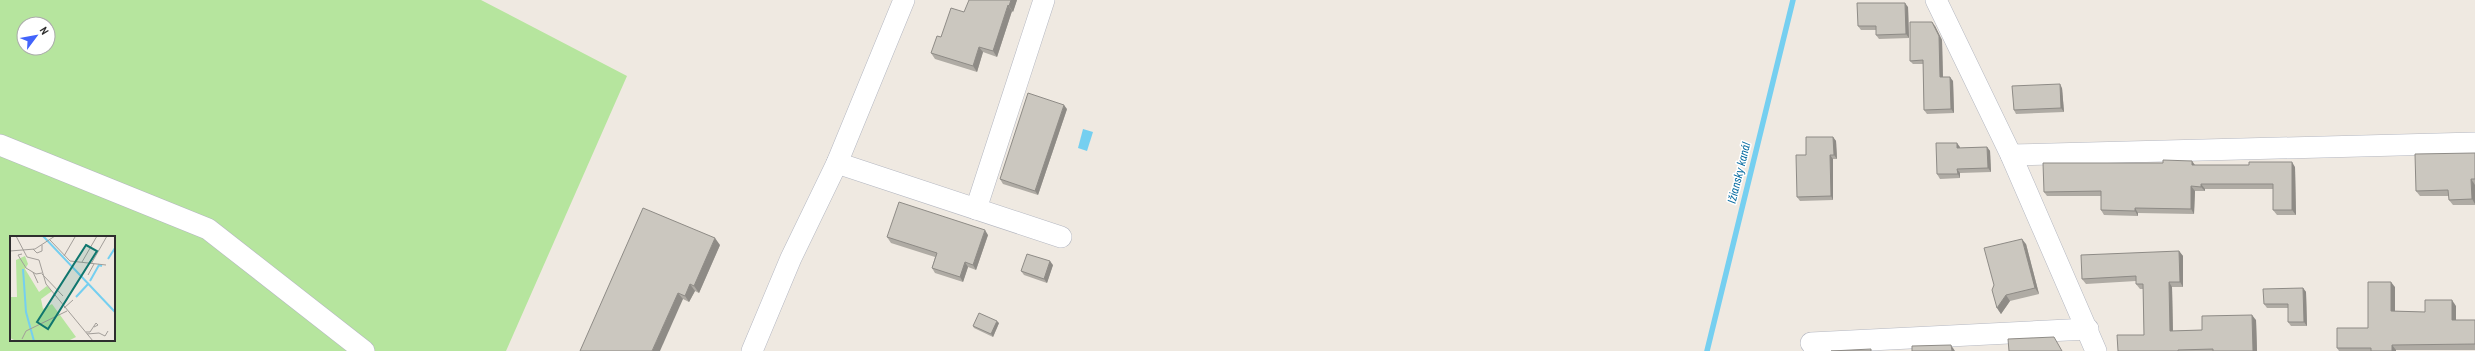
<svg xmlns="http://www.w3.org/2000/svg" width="2475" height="351" font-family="'Archivo Narrow',sans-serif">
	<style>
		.green { fill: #b6e59e; fill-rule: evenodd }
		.water { fill: #75cff0 }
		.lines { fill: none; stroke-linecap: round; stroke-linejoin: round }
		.stream { stroke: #75cff0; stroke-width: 5.5 }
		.minor-casing { stroke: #b4b7c1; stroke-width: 22 }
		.minor { stroke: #fff; stroke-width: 21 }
		.wall { fill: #afaba4 }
		.shaded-wall { fill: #8e8b86 }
		.building { fill: #cbc7bf; stroke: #8e8b86 }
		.labels { text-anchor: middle; stroke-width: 3; stroke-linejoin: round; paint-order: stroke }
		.water-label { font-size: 12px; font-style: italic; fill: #0d6fa3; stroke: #fff }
		.inset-river { fill: none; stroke: #75cff0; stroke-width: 2 }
		.inset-road { fill: none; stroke: #a29e99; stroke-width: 1 }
		.view { fill: #0f766e; fill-opacity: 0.15; stroke: #0f766e; stroke-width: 2 }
		.inset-edge { fill: none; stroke: #2e2e2e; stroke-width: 2 }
	</style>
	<rect width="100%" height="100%" fill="#efe9e1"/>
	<!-- green -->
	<path class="green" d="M0,0H481L627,76L506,351H0ZM24,24H48V48H24ZM11,237H114V340H11Z"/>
	<!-- water -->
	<polygon class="water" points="1083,129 1093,132 1087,151 1078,148"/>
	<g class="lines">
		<!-- stream -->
		<polyline class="stream" points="1707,351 1793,0"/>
		<!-- minor casing -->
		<g class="minor-casing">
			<g id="minor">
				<polyline points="1936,0 2011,155 2096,351"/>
				<polyline points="0,145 208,229 364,351"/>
				<polyline points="2011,155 2475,143"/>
				<polyline points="837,163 1061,237"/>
				<polyline points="976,209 1044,0"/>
				<polyline points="1811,343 2088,329"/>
				<polyline points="752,351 791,258 837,163 904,0"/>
			</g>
		</g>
		<!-- minor -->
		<use href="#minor" class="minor"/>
	</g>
	<!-- wall -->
	<g class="wall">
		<polygon points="1017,0 1013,12 1012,11 997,57 983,52 977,72 935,59 931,53 941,37 964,12"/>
		<polygon points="1908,7 1909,38 1879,39 1876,35 1876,30 1861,30 1858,26"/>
		<polygon points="1935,26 1942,40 1943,77 1953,81 1954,113 1927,114 1924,110 1923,64 1913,64 1910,61"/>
		<polygon points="2062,88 2064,112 2016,114 2014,110"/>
		<polygon points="1067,109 1038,195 1003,184 1000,179"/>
		<polygon points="1833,137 1836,141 1837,159 1833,159 1833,200 1800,201 1797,197 1806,155"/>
		<polygon points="1960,147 1960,148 1987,147 1990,151 1991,172 1960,173 1960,178 1940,179 1937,174"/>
		<polygon points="2475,153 2475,205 2453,205 2449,200 2449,196 2420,196 2416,191"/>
		<polygon points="2195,165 2295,167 2296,215 2277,215 2273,210 2273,189 2205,189 2205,191 2195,191 2194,214 2138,213 2138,216 2104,215 2101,210 2101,196 2047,196 2044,192"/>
		<polygon points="988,235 976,270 968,267 963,282 935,273 932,268 935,257 891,243 887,237"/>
		<polygon points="2026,244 2039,294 2010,301 2001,314 1997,308"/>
		<polygon points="720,245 699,293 695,291 689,302 683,299 580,351"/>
		<polygon points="2179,251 2183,256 2183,287 2172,287 2173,331 2202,330 2256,320 2257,351 2118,351 2144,335 2143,289 2140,289 2136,284 2136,281 2086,284 2082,279"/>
		<polygon points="1053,265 1047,283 1024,275 1021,271"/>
		<polygon points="2395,287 2395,311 2425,312 2456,306 2456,320 2475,320 2475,350 2396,350 2396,351 2339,351 2337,348 2368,328"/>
		<polygon points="2303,288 2306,292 2307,326 2291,326 2288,322 2288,308 2267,308 2264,304"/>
		<polygon points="999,323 993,337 974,328 973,326"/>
	</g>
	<!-- shaded-wall -->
	<g class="shaded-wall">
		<polygon points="1011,0 1017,0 1013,12 1009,6"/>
		<polygon points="1905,3 1908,7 1909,38 1906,34"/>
		<polygon points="1008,5 1012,11 997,57 993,51"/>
		<polygon points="1932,22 1935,26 1942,40 1943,81 1940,77"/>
		<polygon points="979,47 983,52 977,72 973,66"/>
		<polygon points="1950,77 1953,81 1954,113 1951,109"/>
		<polygon points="2060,84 2062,88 2064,112 2061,108"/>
		<polygon points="1064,105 1067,109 1038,195 1035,191"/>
		<polygon points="1833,137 1836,141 1837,159 1834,155"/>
		<polygon points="1957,143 1960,147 1960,152 1957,148"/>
		<polygon points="1987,147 1990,151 1991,172 1988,168"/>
		<polygon points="1830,155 1833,159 1833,200 1831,196"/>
		<polygon points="2192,161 2195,165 2192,165"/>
		<polygon points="2292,162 2295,167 2296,215 2292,210"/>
		<polygon points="1957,169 1960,173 1960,178 1958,174"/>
		<polygon points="2471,179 2475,185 2475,204 2472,199"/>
		<polygon points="2201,184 2205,189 2205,191 2201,187"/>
		<polygon points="2191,186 2195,191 2194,214 2191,209"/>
		<polygon points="2135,208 2138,213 2138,216 2135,211"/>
		<polygon points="985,230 988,235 976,270 973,265"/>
		<polygon points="715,238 720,245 699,293 694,286"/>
		<polygon points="2022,239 2026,244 2039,294 2035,288"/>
		<polygon points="2179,251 2183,256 2183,287 2180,282"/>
		<polygon points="1050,261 1053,265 1047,283 1044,279"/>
		<polygon points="965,262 968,267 963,282 960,277"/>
		<polygon points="2169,282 2172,287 2173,336 2170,331"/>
		<polygon points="2391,282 2395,287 2395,317 2391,311"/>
		<polygon points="690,284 695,291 689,302 685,296"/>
		<polygon points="2303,288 2306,292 2307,326 2304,322"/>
		<polygon points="678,293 683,299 660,351 652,351"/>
		<polygon points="2006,295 2010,301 2001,314 1997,308"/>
		<polygon points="2452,300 2456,306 2456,326 2452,320"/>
		<polygon points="2252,315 2256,320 2257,351 2253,351"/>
		<polygon points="997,321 999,323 993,337 991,334"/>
		<polygon points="1951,345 1955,351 1952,351"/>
		<polygon points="2392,345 2396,350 2396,351 2392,351"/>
	</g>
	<!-- building -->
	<g class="building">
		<polygon points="969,0 1011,0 1009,6 1008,5 993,51 979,47 973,66 931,53 937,36 941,37 951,8 964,12"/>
		<polygon points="1857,3 1905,3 1906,34 1876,35 1876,26 1858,26"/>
		<polygon points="1910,22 1932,22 1939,36 1940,77 1950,77 1951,109 1924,110 1923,60 1910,61"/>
		<polygon points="2060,84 2061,108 2014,110 2012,86"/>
		<polygon points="1028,93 1064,105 1035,191 1000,179"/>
		<polygon points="1806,137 1833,137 1834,155 1830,155 1831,196 1797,197 1796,155 1806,155"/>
		<polygon points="1936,143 1957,143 1957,148 1987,147 1988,168 1957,169 1958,174 1937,174"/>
		<polygon points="2475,153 2475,179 2471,179 2472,199 2449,200 2448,190 2416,191 2415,154"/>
		<polygon points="2163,160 2192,161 2192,165 2249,165 2249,162 2292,162 2292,210 2273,210 2273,184 2201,184 2201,187 2191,186 2191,209 2135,208 2135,211 2101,210 2101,191 2044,192 2043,163 2163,163"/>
		<polygon points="899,202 985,230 973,265 965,262 960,277 932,268 937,253 887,237"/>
		<polygon points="643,208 715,238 694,286 690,284 685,296 678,293 652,351 580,351"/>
		<polygon points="2022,239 2035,288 2006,295 1997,308 1992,290 1994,285 1984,248"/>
		<polygon points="2179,251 2180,282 2169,282 2170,331 2202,330 2202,316 2252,315 2253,351 2213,351 2213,349 2178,350 2178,351 2118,351 2117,335 2144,335 2143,284 2136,284 2136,276 2082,279 2081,255"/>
		<polygon points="1027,254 1050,261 1044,279 1021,271"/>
		<polygon points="2368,282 2391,282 2391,311 2425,312 2425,300 2452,300 2452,320 2475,320 2475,344 2392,345 2392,351 2371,351 2371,348 2337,348 2337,328 2368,328"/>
		<polygon points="2303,288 2304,322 2288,322 2288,304 2264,304 2263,289"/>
		<polygon points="979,313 997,321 991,334 973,326"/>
		<polygon points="2054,337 2062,351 2009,351 2008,339"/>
		<polygon points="1951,345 1952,351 1912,351 1912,346"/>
		<polygon points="1871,349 1871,351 1831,351"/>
	</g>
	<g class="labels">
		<!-- water labels -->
		<g class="water-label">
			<text transform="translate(1739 173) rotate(-76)" y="4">Ižiansky kanál</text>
		</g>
	</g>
	<!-- overview -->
	<g transform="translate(10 236)">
		<rect width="105" height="105" fill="#efe9e1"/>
		<path d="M15,20L18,28L15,33L29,56L37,50L42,55L31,63L33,73L42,68L66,101L58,105H6L0,102V61H7L6,24Z" fill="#b6e59e"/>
		<path class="inset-river" d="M33,0L105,76M98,23L105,12M13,33L16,76L24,105M80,45L89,29L92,30M66,61L79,47"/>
		<path class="inset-road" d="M6,0L17,21L29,24L36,48L83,105M40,4L60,25L96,29M23,13L27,17L32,15V9M0,15L25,13L45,0M12,18L8,19L16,32L26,38L32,37M54,20L65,1M72,26L87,0M81,28L97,0M23,36L28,47M32,38L53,60M78,39L84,28M54,72L63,64M76,96H80L86,87L88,89L84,91M77,98L89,97L95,100L98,95M12,103L16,95L57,75"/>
		<path class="view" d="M76,9L87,15L38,93L27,86Z"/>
		<rect width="105" height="105" class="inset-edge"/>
	</g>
	<!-- north arrow -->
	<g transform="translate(36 36) rotate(58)"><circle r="19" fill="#ffffff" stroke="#ababab"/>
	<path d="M0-3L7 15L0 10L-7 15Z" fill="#4264fb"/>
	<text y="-6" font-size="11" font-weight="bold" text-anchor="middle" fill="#2e2e2e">N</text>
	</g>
</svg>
